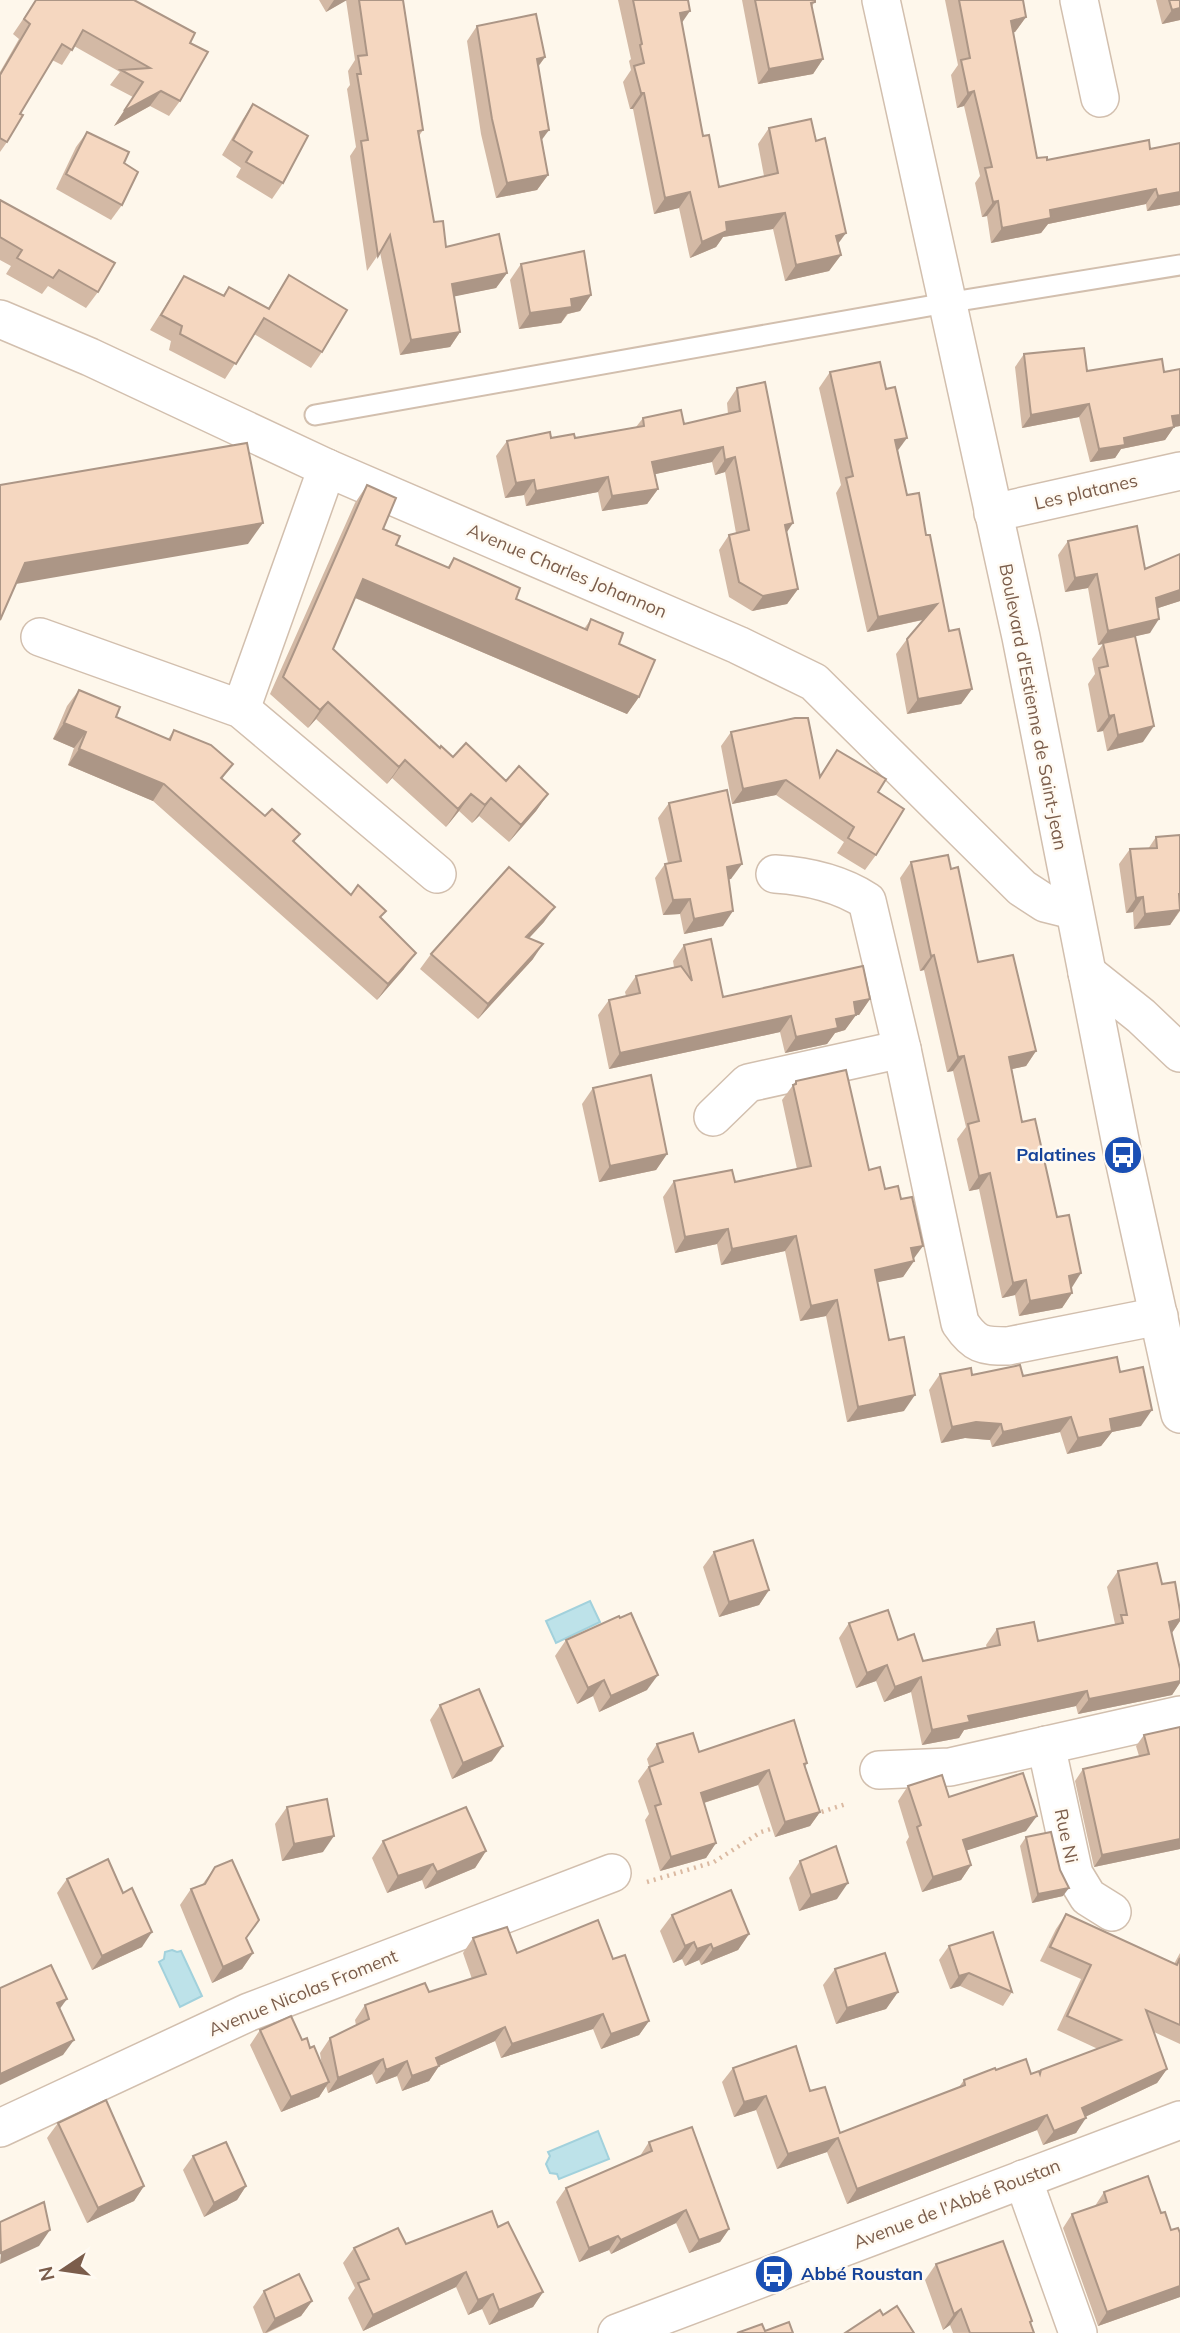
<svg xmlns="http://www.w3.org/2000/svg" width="1180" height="2333" font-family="Mulish,sans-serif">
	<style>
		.water { fill: #bde2e9; stroke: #a2d1dc; stroke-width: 2 }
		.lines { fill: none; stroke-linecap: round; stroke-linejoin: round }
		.service-casing { stroke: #d2bfae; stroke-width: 23 }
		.minor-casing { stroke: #d2bfae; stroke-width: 40 }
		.path { stroke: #dbbaa2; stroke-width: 4.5; stroke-dasharray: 2 5; stroke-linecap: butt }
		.service { stroke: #fff; stroke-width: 19 }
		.minor { stroke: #fff; stroke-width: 37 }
		.wall { fill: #d3b9a5 }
		.shaded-wall { fill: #ac9686 }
		.building { fill: #f5d7c0; stroke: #ac9686; stroke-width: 2 }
		.labels { text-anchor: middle; stroke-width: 5; stroke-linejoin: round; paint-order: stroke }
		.street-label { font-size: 18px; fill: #7b5d4b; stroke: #fffaf2 }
		.transit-label { font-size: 18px; font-weight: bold; fill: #164399; stroke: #fffaf2; text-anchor: end }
	</style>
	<rect width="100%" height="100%" fill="#fef7eb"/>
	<!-- water -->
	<g class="water">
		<polygon points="590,1601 600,1622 556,1643 546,1621"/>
		<polygon points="172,1950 177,1952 181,1951 202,1996 180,2007 159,1962 164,1959 165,1952"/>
		<polygon points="598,2131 609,2159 559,2179 557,2174 550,2173 546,2164 550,2156 548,2152"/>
	</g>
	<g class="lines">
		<!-- service casing -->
		<g class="service-casing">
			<polyline id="service" points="315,415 946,303 1180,265"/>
		</g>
		<!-- minor casing -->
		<g class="minor-casing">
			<g id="minor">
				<polyline points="881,0 1021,637 1123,1155 1180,1414"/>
				<polyline points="1079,0 1100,98"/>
				<polyline points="0,319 90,357 327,468 738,645 814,682 1022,888 1045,903 1073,910"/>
				<polyline points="993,513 1180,471"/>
				<polyline points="40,637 241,709 437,874"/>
				<polyline points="241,709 327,468"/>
				<path d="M775,874C808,876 839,883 867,901L902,1049L960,1323C975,1345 982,1346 1008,1346L1159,1316"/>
				<polyline points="1087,973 1141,1016 1180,1053"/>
				<polyline points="713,1117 748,1083 902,1049"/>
				<polyline points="1046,1745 1074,1874 1088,1897 1112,1912"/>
				<polyline points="879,1770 950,1767 1180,1715"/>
				<polyline points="0,2128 249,2012 612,1873"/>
				<polyline points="1023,2179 1078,2333"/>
				<polyline points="617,2333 1180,2120"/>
			</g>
		</g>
		<!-- path -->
		<g class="path">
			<polyline points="815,1814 846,1804"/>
			<polyline points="647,1882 714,1862 761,1832 777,1827"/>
		</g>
		<!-- service -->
		<use href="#service" class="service"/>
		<!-- minor -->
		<use href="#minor" class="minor"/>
	</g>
	<!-- wall -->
	<g class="wall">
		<polygon points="36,0 190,43 180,101 169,116 150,106 114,126 133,97 110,85 120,72 74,46 62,65 52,60 20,114 7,142 0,152 0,72 19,39 13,34"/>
		<polygon points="319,0 403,0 423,130 419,136 434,222 446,247 507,273 496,288 454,296 460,332 450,347 400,355 380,252 367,271 350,156 356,147 347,89 350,85 348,71 355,60 346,0 326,12"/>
		<polygon points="618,0 688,0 681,24 703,136 719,187 764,176 758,144 769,128 838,244 841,255 829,271 785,281 773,229 723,237 716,247 690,258 679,208 654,214 633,109 630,109 623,82 631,70 629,61 631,59"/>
		<polygon points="742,0 815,0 812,7 823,59 813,74 758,84"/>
		<polygon points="945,0 1023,0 1026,17 1015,32 1013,32 1037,158 1047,160 1150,149 1180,143 1180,205 1147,211 1146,204 1048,224 1041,233 991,243 987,216 982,217 975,183 980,176 964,106 957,108 951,75 958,65"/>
		<polygon points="1156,0 1180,0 1180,20 1162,24"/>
		<polygon points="477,26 545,57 538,67 542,140 548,175 537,190 496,198 481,134 467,41"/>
		<polygon points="253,104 283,183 272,199 236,177 241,168 222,155 243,119"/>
		<polygon points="87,132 124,163 122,205 111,220 56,189 76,147"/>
		<polygon points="0,200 98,292 86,308 48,286 42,294 6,274 11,266 0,260"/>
		<polygon points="521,264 591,295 580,311 568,314 561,323 519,329 510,280"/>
		<polygon points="289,275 322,352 311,368 254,334 225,379 169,350 171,341 150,330 184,276 223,295 229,287 268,308"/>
		<polygon points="1024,354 1087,371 1164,372 1180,369 1180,426 1174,427 1165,440 1121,449 1115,458 1090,462 1079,417 1022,428 1015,367"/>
		<polygon points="830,372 898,451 907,495 926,535 949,631 972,689 961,704 907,714 896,654 907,639 923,620 867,632 836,493 841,485 819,388"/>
		<polygon points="737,388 787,532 798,589 787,604 752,611 729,597 719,550 729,535 736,533 725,472 715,475 712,462 655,474 658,489 647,504 602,511 598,492 526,506 524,495 505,498 496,456 507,441 575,438 636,427 643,418 684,424 728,414 727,403"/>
		<polygon points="367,485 383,529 396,545 447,568 454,558 516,599 584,629 591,619 619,644 639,697 627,714 355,598 333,649 440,748 453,757 506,781 548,794 536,811 509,842 479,816 472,823 459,811 446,827 392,778 387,784 316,719 308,728 270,694 355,503"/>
		<polygon points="1068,541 1145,569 1180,554 1180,601 1158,608 1150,633 1135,636 1143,742 1107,751 1103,731 1097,732 1088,684 1095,674 1092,659 1103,644 1098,645 1088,588 1065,592 1058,555"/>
		<polygon points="79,690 116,717 168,739 174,730 233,764 222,779 265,816 300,834 294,842 351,895 381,918 404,969 377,1000 153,801 68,765 74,748 53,739 67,706"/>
		<polygon points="731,732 820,776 837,750 878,792 876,855 865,870 837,853 844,842 776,795 732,804 721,746"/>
		<polygon points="669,803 731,879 729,879 723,926 684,934 680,914 663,915 655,878 665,864 668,863 658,818"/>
		<polygon points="1180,835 1180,911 1170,925 1134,929 1133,912 1126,913 1119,864 1130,849 1148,849 1156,837"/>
		<polygon points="911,862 951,869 978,962 1036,1051 1026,1066 1012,1069 1022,1122 1072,1293 1062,1308 1019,1316 1015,1295 1002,1298 979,1189 969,1191 957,1139 966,1127 953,1071 947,1072 924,970 920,971 900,878"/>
		<polygon points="544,922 529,938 533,959 478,1019 420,969 431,954"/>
		<polygon points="684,945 723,997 870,999 859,1015 856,1015 845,1030 835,1033 827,1044 785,1053 780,1032 609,1069 598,1015 609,1000 626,996 625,992 636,976 674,967 673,961"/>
		<polygon points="796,1081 885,1189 914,1259 914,1261 903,1277 877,1282 904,1411 847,1422 826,1316 800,1321 785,1251 721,1265 717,1244 675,1253 663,1197 674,1181 735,1182 797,1169 782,1100"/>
		<polygon points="593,1088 667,1154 656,1170 599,1182 582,1104"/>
		<polygon points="1120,1372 1141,1426 1112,1432 1101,1446 1067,1454 1060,1432 992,1447 990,1440 965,1438 941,1443 929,1390 940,1374 1023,1376"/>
		<polygon points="714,1552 769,1590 759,1605 719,1617 703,1567"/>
		<polygon points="1118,1571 1162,1584 1180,1611 1180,1621 1172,1633 1180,1669 1180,1683 1172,1695 1078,1714 1076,1706 964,1730 959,1738 922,1745 911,1692 884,1702 876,1681 856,1688 839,1638 849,1623 898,1640 923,1661 987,1648 986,1645 997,1629 1038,1641 1115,1624 1107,1587"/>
		<polygon points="566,1640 647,1690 599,1712 593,1696 577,1704 555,1656"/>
		<polygon points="440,1705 492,1761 452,1779 430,1720"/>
		<polygon points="1180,1727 1180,1849 1094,1867 1075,1781 1083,1769 1139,1756 1136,1746 1144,1735"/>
		<polygon points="657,1744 699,1752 807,1763 805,1767 820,1812 810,1826 775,1837 758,1785 704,1803 716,1843 706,1858 660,1871 645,1820 649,1814 638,1781 649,1766 647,1759"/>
		<polygon points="908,1786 949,1797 1026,1831 967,1850 971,1865 961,1880 922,1892 906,1842 909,1837 898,1801"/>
		<polygon points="287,1807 323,1852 282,1861 275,1824"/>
		<polygon points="1026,1837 1063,1896 1032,1903 1020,1846"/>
		<polygon points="383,1841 486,1851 475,1868 425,1889 422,1880 387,1893 372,1858"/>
		<polygon points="800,1861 837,1899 799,1911 789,1878"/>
		<polygon points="215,1867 253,1953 242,1969 212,1983 180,1905 191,1889 202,1885"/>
		<polygon points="67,1879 142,1947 92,1970 57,1893"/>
		<polygon points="1066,1914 1174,1964 1180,1953 1180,2044 1154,2032 1167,2069 1157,2083 1085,2117 1076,2133 1043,2145 1037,2130 847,2204 827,2152 777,2169 756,2110 734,2117 722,2082 733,2068 810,2091 840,2133 959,2087 964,2080 996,2070 1031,2074 1039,2073 1041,2070 1098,2049 1057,2030 1081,1979 1040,1961 1056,1929"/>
		<polygon points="672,1915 749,1934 738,1950 701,1965 699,1960 685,1966 682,1959 673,1963 660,1931"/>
		<polygon points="473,1938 517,1953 613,1959 649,2021 639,2035 601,2049 593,2029 501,2058 495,2041 439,2066 429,2081 402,2091 397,2076 376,2084 372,2074 328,2093 326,2086 319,2097 281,2112 250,2045 260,2030 302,2040 310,2048 322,2066 320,2053 330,2038 356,2025 355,2020 365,2005 429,1992 472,1979 463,1953"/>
		<polygon points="949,1946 1012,1992 1003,2006 960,1986 950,1989 939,1960"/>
		<polygon points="835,1969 898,1992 886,2009 836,2024 823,1985"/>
		<polygon points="58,2123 144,2186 134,2201 87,2223 47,2138"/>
		<polygon points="649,2142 729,2229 720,2242 689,2253 676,2223 611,2254 609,2250 579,2262 556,2202 566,2188 640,2156"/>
		<polygon points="193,2156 246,2186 237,2200 204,2217 183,2170"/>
		<polygon points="1104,2192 1161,2213 1171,2230 1180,2233 1180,2297 1098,2326 1063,2228 1072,2214 1095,2206"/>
		<polygon points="498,2227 543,2292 533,2307 489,2325 482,2309 468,2315 456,2287 363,2331 348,2298 355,2288 343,2263 354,2248 406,2244"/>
		<polygon points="936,2264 1032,2321 1030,2324 1034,2333 953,2333 950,2325 943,2330 925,2280"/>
		<polygon points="264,2291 312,2301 301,2316 267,2333 263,2333 253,2307"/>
	</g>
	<!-- shaded-wall -->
	<g class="shaded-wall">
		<polygon points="334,0 347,0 326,12"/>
		<polygon points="1180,8 1180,20 1162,24 1172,10"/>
		<polygon points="690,11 679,27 680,13"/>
		<polygon points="1026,17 1015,32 1001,36 1011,21"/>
		<polygon points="545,57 534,72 537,59"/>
		<polygon points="823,59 813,74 758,84 769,69"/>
		<polygon points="161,91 150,106 114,126 124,111"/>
		<polygon points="974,91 964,106 957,108 968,93"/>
		<polygon points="641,93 644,93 633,109 630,109"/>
		<polygon points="549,130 538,145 540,132"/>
		<polygon points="548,175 537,190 496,198 507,183"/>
		<polygon points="1156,189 1146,204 1048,224 1041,233 991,243 1002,228 1050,210"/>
		<polygon points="690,192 679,208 654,214 665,198"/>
		<polygon points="1180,192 1180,205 1147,211 1158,196"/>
		<polygon points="998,201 987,216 982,217 993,202"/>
		<polygon points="785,213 773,229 723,237 716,247 690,258 702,242 726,222"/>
		<polygon points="846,233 835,248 836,236"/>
		<polygon points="841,255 829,271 785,281 796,265"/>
		<polygon points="507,273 496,288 442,299 452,284"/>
		<polygon points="591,295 580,311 567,314 561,323 519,329 530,313 571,299"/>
		<polygon points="460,332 450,347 400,355 411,340"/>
		<polygon points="1089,404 1079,417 1022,428 1031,415"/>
		<polygon points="1180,415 1180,426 1174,427 1165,440 1121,449 1115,458 1090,462 1099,449 1172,416"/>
		<polygon points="907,438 896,453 895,440"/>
		<polygon points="723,447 712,462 642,477 652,462"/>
		<polygon points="735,457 725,472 715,475 725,460"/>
		<polygon points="608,477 598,492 526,506 536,491"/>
		<polygon points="534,480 524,495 505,498 516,483"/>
		<polygon points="658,489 647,504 602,511 612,496"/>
		<polygon points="263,523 248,544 10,585 25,563"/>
		<polygon points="793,523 783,538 785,525"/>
		<polygon points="1097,574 1088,588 1065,592 1075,578"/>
		<polygon points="363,579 639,697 627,714 351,596"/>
		<polygon points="798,589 787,604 752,611 763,596"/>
		<polygon points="1180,590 1180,601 1146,612 1156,598"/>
		<polygon points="937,604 926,619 867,632 878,617"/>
		<polygon points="1159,619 1150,633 1098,645 1108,631"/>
		<polygon points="972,689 961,704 907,714 918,699"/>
		<polygon points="328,702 316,719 308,728 320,710"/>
		<polygon points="1114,715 1103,731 1097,732 1109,716"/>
		<polygon points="64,723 86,732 74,748 53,739"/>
		<polygon points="1154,726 1143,742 1107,751 1118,735"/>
		<polygon points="79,749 164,784 153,801 68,765"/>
		<polygon points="405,760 392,778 387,784 399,767"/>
		<polygon points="786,780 776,795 732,804 743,789"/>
		<polygon points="471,794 459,811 446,827 458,809"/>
		<polygon points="548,794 536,811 509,842 521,825"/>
		<polygon points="491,798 479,816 472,823 485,805"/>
		<polygon points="742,864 731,879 717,882 727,867"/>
		<polygon points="1143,897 1133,912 1126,913 1136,898"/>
		<polygon points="690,899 680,914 663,915 673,900"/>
		<polygon points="555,907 544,922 516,952 526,937"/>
		<polygon points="1180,910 1170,925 1134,929 1145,914"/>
		<polygon points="733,911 723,926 684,934 694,919"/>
		<polygon points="543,944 533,959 478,1019 488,1004"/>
		<polygon points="416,953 404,969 377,1000 388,984"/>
		<polygon points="934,955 924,970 920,971 931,956"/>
		<polygon points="870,999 859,1015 856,1015 845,1030 835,1033 827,1044 785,1053 796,1037 836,1019 854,1002"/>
		<polygon points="791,1016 780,1032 609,1069 620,1053"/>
		<polygon points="1036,1051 1026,1066 999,1072 1009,1057"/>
		<polygon points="964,1056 953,1071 947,1072 958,1057"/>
		<polygon points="667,1154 656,1170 599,1182 610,1166"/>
		<polygon points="990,1173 979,1189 969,1191 979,1176"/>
		<polygon points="728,1229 717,1244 675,1253 685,1237"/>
		<polygon points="796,1236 785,1251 721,1265 732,1249"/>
		<polygon points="923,1246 912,1261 911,1248"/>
		<polygon points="914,1261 903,1277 864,1285 875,1270"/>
		<polygon points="1081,1273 1071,1289 1069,1276"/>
		<polygon points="1026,1280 1015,1295 1002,1298 1013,1283"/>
		<polygon points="1072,1293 1062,1308 1019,1316 1030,1301"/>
		<polygon points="837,1300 826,1316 800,1321 811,1306"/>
		<polygon points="915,1395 904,1411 847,1422 858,1407"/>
		<polygon points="1152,1410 1141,1426 1112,1432 1101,1446 1067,1454 1078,1438 1110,1419"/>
		<polygon points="1071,1417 1060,1432 992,1447 1003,1432"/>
		<polygon points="976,1422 1001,1424 990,1440 965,1438 941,1443 952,1427"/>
		<polygon points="769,1590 759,1605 719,1617 729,1602"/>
		<polygon points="1180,1619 1180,1621 1171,1634 1169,1622"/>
		<polygon points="887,1665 876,1681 856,1688 867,1673"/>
		<polygon points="658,1675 647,1690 599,1712 611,1696"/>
		<polygon points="921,1677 911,1692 884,1702 895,1687"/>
		<polygon points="604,1680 593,1696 577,1704 588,1688"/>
		<polygon points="1180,1681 1180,1683 1172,1695 1078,1714 1089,1699"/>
		<polygon points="1087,1691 1076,1706 964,1730 959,1738 922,1745 932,1730 968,1716"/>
		<polygon points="503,1746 492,1761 452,1779 463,1763"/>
		<polygon points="769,1770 758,1785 691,1807 701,1793"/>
		<polygon points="820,1812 810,1826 775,1837 785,1822"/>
		<polygon points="1037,1816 1026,1831 953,1855 963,1840"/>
		<polygon points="334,1836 323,1852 282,1861 294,1844"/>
		<polygon points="1180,1839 1180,1849 1094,1867 1102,1855"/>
		<polygon points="716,1843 706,1858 660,1871 671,1857"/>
		<polygon points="486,1851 475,1868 425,1889 437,1872"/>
		<polygon points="433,1864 422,1880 387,1893 398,1876"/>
		<polygon points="971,1865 961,1880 922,1892 933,1877"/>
		<polygon points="848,1883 837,1899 799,1911 811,1895"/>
		<polygon points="1069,1888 1063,1896 1032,1903 1038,1894"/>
		<polygon points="152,1932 142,1947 92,1970 102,1956"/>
		<polygon points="749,1934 738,1950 701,1965 713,1949"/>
		<polygon points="694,1942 682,1959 673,1963 685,1946"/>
		<polygon points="711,1944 699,1960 685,1966 697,1949"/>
		<polygon points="253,1953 242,1969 212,1983 223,1967"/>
		<polygon points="969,1973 960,1986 950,1989 959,1976"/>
		<polygon points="898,1992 886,2009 836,2024 847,2008"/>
		<polygon points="67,1999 56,2014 57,2003"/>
		<polygon points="603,2014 593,2029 501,2058 512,2044"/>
		<polygon points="649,2021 639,2035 601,2049 611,2034"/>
		<polygon points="505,2027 495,2041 439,2066 429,2081 402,2091 412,2076 436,2058"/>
		<polygon points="74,2040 63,2055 0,2085 0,2074"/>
		<polygon points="383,2059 372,2074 328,2093 338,2078"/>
		<polygon points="407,2061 397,2076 376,2084 386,2070"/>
		<polygon points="1167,2069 1157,2083 1072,2123 1082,2108"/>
		<polygon points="329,2082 319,2097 281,2112 291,2097"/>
		<polygon points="766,2096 756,2110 734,2117 744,2102"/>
		<polygon points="1047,2115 1037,2130 847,2204 857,2189"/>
		<polygon points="1086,2118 1076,2133 1043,2145 1054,2131"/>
		<polygon points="838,2138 827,2152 777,2169 788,2154"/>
		<polygon points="144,2186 134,2201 87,2223 98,2208"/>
		<polygon points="246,2186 237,2200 204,2217 214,2203"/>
		<polygon points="686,2210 676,2223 611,2254 621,2240"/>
		<polygon points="729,2229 720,2242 689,2253 699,2240"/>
		<polygon points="50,2230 39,2246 0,2264 1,2253"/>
		<polygon points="618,2236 609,2250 579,2262 589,2248"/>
		<polygon points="466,2272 456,2287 363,2331 373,2315"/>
		<polygon points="1180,2286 1180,2297 1098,2326 1107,2312"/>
		<polygon points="543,2292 533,2307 489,2325 499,2310"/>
		<polygon points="493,2294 482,2309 468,2315 478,2300"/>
		<polygon points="312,2301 301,2316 265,2333 275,2319"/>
		<polygon points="961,2309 950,2325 943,2330 954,2314"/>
	</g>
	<!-- building -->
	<g class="building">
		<polygon points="36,0 134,0 195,33 190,43 208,52 180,101 161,91 124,111 143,82 121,70 150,68 83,30 72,50 62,44 20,114 23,115 7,142 0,138 0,75 30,24 24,19"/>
		<polygon points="359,0 403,0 423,130 418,131 434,222 443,221 446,247 499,234 507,273 452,284 460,332 411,340 390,235 378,256 361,141 368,140 357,74 361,74 358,56 367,55"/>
		<polygon points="633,0 688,0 690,11 680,13 703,136 709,135 719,187 778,173 769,128 811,119 816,141 825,138 846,233 836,236 841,255 796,265 785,213 726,222 727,231 702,242 690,192 665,198 644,93 641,93 634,66 644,63 640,45 642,44"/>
		<polygon points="755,0 815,0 815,2 811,3 823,59 769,69"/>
		<polygon points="959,0 1023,0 1026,17 1011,21 1037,158 1047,157 1047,160 1149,140 1150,149 1180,143 1180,192 1158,196 1156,189 1050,210 1051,218 1002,228 998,201 993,202 985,168 992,167 974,91 968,93 961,60 970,58"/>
		<polygon points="1169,0 1180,0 1180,8 1172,10"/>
		<polygon points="536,14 545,57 537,59 549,130 540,132 548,175 507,183 492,119 477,26"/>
		<polygon points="253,104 308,136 283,183 246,162 252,152 233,140"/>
		<polygon points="87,132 129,152 124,163 138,172 122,205 66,174"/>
		<polygon points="0,200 115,263 98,292 59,270 53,278 17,258 22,250 0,237"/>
		<polygon points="584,251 591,295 571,299 572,307 530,313 521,264"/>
		<polygon points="289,275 347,310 322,352 264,318 236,364 180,334 182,326 161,315 184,276 224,296 229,287 269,309"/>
		<polygon points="1084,348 1087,371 1162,359 1164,372 1180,369 1180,415 1172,416 1174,427 1124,438 1125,445 1099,449 1089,404 1031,415 1024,354"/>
		<polygon points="880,362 886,389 895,387 907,438 895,440 907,495 919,493 926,535 930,535 949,631 959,629 972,689 918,699 907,639 937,604 878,617 846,478 853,476 830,372"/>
		<polygon points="765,382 793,523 785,525 798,589 763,596 739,582 729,535 749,530 735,457 725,460 723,447 652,462 658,489 612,496 608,477 536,491 534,480 516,483 507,441 550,432 551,438 574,434 575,438 644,426 643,418 681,410 684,424 740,411 737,388"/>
		<polygon points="247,443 263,523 25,563 0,620 0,485"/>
		<polygon points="367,485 396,498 383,529 400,536 396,545 449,568 454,558 520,588 516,599 587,630 591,619 623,633 619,644 655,660 639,697 363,579 333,649 440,748 441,746 453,757 466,743 506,781 519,766 548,794 521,825 491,798 485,805 471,794 458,809 405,760 399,767 328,702 320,710 283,677"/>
		<polygon points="1137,526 1145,569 1180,554 1180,590 1156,598 1159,619 1108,631 1097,574 1075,578 1068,541"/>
		<polygon points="1135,636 1154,726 1118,735 1114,715 1109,716 1099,668 1108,666 1103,643"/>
		<polygon points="79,690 120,707 116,717 170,740 174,730 211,745 233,764 221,778 265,816 272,809 300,834 293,841 351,895 358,885 386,911 380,917 416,953 388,984 164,784 79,749 86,732 64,723"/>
		<polygon points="795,718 808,718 820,777 837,750 886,779 878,792 904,809 876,855 848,838 854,827 786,780 743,789 731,732"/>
		<polygon points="727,790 742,864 727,867 733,911 694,919 690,899 673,900 665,864 681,861 669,803"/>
		<polygon points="1180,835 1180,894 1179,894 1180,910 1145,914 1143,897 1136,898 1130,849 1157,848 1156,837"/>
		<polygon points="948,855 951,869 958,867 978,962 1013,955 1036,1051 1009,1057 1022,1122 1035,1119 1057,1217 1069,1215 1081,1273 1069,1276 1072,1293 1030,1301 1026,1280 1013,1283 990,1173 979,1176 968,1124 979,1121 964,1056 958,1057 934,955 931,956 911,862"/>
		<polygon points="509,867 555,907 526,937 543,944 488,1004 431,954"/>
		<polygon points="711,939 723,997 863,966 870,999 854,1002 856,1015 836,1019 838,1028 796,1037 791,1016 620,1053 609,1000 640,993 636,976 681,966 692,981 684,945"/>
		<polygon points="846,1070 869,1170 880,1167 885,1189 898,1186 901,1199 912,1197 923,1246 911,1248 914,1261 875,1270 889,1340 904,1337 915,1395 858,1407 837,1300 811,1306 796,1236 732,1249 728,1229 685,1237 674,1181 732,1170 735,1182 811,1166 793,1085 796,1084 796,1081"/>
		<polygon points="651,1075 667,1154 610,1166 593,1088"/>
		<polygon points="1117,1357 1120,1372 1143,1367 1152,1410 1110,1419 1112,1431 1078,1438 1071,1417 1003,1432 1001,1424 976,1422 952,1427 940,1374 971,1368 972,1375 1020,1365 1023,1376"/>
		<polygon points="753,1540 769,1590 729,1602 714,1552"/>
		<polygon points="1157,1563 1162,1584 1175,1582 1180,1611 1180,1619 1169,1622 1180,1669 1180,1681 1089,1699 1087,1691 968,1716 970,1722 932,1730 921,1677 895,1687 887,1665 867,1673 849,1623 888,1610 898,1640 914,1634 923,1661 1000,1645 997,1629 1034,1622 1038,1641 1123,1623 1121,1615 1127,1615 1118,1571"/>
		<polygon points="631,1613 658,1675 611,1696 604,1680 588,1688 566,1640 619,1616 620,1618"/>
		<polygon points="479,1689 503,1746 463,1763 440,1705"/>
		<polygon points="794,1720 807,1763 804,1764 820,1812 785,1822 769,1770 701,1793 716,1843 671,1857 655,1806 661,1804 649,1767 663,1762 657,1744 693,1733 699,1752"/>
		<polygon points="1180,1727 1180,1839 1102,1855 1083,1769 1149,1754 1144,1735"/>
		<polygon points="1023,1773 1037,1816 963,1840 971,1865 933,1877 917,1827 921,1825 908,1786 942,1775 949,1797"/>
		<polygon points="327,1799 334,1836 294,1844 287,1807"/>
		<polygon points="466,1807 486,1851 437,1872 433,1864 398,1876 383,1841"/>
		<polygon points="1051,1832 1060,1870 1069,1888 1038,1894 1026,1837"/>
		<polygon points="836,1846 848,1883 811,1895 800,1861"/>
		<polygon points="108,1859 123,1893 132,1888 152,1932 102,1956 67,1879"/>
		<polygon points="232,1860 259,1920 246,1938 253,1953 223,1967 191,1889 205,1884 215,1867"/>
		<polygon points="731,1890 749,1934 713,1949 711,1944 697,1949 694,1942 685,1946 672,1915"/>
		<polygon points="1066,1914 1177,1965 1180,1958 1180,2025 1146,2010 1167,2069 1082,2108 1086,2118 1054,2131 1047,2115 857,2189 838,2138 788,2154 766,2096 744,2102 733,2068 796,2046 810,2091 825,2087 840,2133 965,2085 964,2080 995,2068 996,2070 1026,2059 1031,2074 1039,2071 1040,2074 1041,2070 1121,2040 1067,2016 1091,1965 1050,1947"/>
		<polygon points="598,1920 613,1959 625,1955 649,2021 611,2034 603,2014 512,2044 505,2027 436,2058 439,2066 412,2076 407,2061 386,2070 383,2059 338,2078 330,2038 369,2019 365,2005 425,1983 429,1992 486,1974 473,1938 507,1927 517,1953"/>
		<polygon points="993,1932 1012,1992 969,1973 959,1976 949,1946"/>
		<polygon points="885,1953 898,1992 847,2008 835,1969"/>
		<polygon points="51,1965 67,1999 57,2003 74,2040 0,2074 0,1988"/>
		<polygon points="291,2016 302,2040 307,2038 310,2048 314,2046 329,2082 291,2097 260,2030"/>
		<polygon points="106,2100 144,2186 98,2208 58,2123"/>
		<polygon points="692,2127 729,2229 699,2240 686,2210 621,2240 618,2236 589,2248 566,2188 652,2151 649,2142"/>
		<polygon points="226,2142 246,2186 214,2203 193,2156"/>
		<polygon points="1148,2176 1161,2213 1165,2212 1171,2230 1178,2228 1180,2233 1180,2286 1107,2312 1072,2214 1107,2202 1104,2192"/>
		<polygon points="44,2202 50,2230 1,2253 0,2222"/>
		<polygon points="492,2211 498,2227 508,2222 543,2292 499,2310 493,2294 478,2300 466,2272 373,2315 358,2283 369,2279 354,2248 398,2228 406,2244"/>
		<polygon points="1003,2241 1032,2321 1030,2322 1034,2333 970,2333 961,2309 954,2314 936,2264"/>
		<polygon points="299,2274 312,2301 275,2319 264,2291"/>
		<polygon points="897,2306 914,2333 845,2333 880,2310 883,2315"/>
		<polygon points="789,2322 793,2333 737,2333 762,2324 765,2331"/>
	</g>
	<!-- icons -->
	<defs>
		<g id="bus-disc" transform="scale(2.0125)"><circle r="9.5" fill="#1a4fb4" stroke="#fffaf2"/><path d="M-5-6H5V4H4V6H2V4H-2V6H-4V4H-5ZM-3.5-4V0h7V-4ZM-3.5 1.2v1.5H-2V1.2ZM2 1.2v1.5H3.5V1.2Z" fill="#fff"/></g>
	</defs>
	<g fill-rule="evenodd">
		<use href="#bus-disc" x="1123" y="1155"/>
		<use href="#bus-disc" x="774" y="2274"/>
	</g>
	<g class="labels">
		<!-- street labels -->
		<g class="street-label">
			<text transform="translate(1086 492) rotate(-13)" y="6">Les platanes</text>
			<text transform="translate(567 571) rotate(23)" y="6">Avenue Charles Johannon</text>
			<text transform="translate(1033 707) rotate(79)" y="6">Boulevard d'Estienne de Saint-Jean</text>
			<text transform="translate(1066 1836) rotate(78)" y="6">Rue Ni</text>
			<text transform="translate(303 1993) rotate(-22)" y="6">Avenue Nicolas Froment</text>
			<text transform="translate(957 2204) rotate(-21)" y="6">Avenue de l'Abbé Roustan</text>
		</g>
		<!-- transit labels -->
		<g class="transit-label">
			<text x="1096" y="1161">Palatines</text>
			<text x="801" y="2280" text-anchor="start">Abbé Roustan</text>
		</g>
	</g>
	<!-- north arrow -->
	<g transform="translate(63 2270) rotate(257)" stroke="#fffaf2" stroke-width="5" paint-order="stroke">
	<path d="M0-5L12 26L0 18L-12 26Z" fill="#7b5d4b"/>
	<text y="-10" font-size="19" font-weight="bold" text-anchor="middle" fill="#7b5d4b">N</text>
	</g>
</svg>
